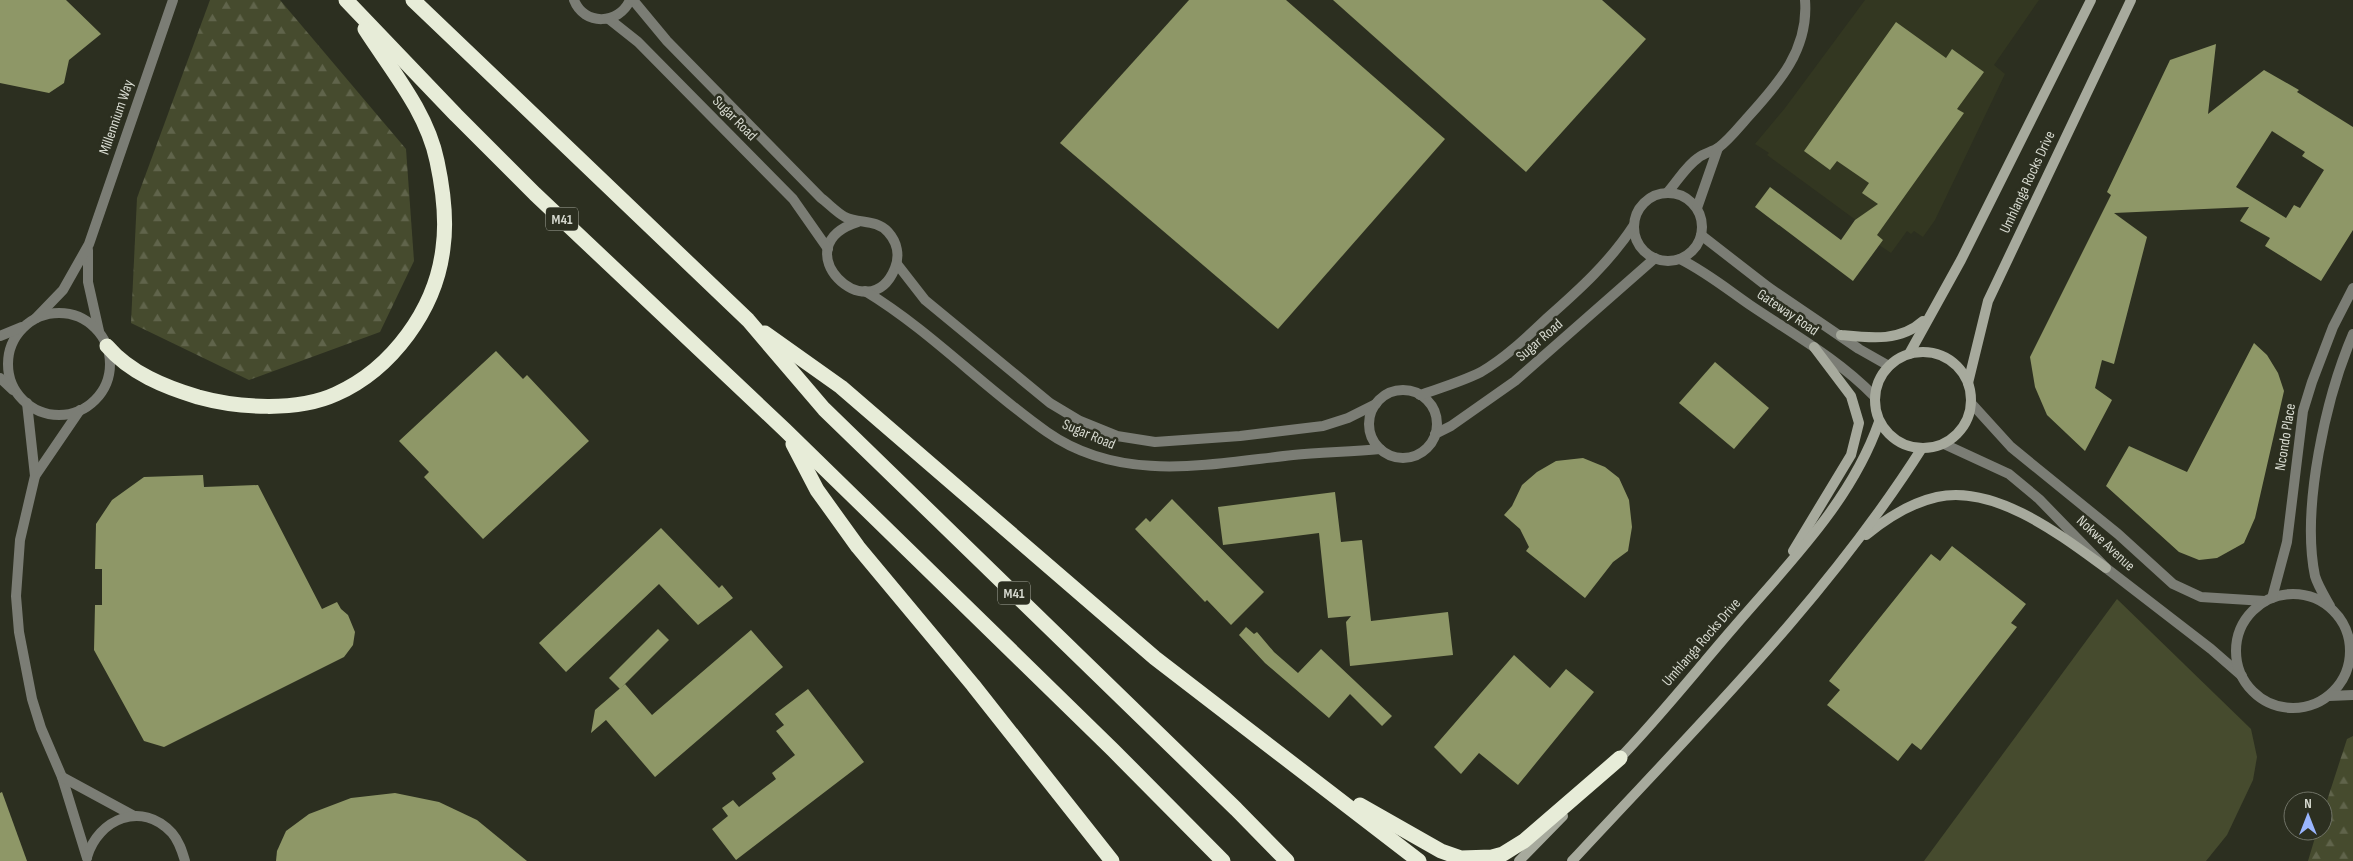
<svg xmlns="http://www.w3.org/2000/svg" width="2353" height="861" font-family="'Sofia Sans Condensed',sans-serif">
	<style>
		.built { fill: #333721 }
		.grass { fill: #464b2e }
		.forest { fill: url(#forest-firs) }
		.building { fill: #8e9767; fill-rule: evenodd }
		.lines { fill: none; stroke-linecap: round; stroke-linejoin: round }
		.minor { stroke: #7b7d75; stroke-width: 10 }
		.tertiary { stroke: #7b7d75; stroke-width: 10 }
		.secondary { stroke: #a7aa9d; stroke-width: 10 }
		.motorway { stroke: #e7ecd8; stroke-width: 15 }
		.labels { text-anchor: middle; stroke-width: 5; stroke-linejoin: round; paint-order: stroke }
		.shield { fill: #2c2f20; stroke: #a3a69a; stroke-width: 1 }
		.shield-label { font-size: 14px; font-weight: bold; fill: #d6d9cf }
		.street-label { font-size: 15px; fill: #d6d9cf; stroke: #2c2f20 }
	</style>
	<defs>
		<pattern id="forest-firs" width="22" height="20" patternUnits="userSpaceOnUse" patternTransform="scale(1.25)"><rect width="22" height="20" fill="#464b2e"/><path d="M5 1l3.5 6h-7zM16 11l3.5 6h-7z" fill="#60644b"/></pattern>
	</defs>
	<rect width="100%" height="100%" fill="#2c2f20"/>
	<!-- built -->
	<polygon class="built" points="1865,0 2039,0 1994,65 2005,74 1935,220 1923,237 1914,231 1911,234 1907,231 1891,253 1879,245 1883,240 1767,155 1769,153 1755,144 1785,108"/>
	<!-- grass -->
	<polygon class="grass" points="2117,599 2251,729 2257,757 2253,780 2227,835 2206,861 1924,861"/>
	<!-- forest -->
	<g class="forest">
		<polygon points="210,0 280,0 406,149 414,261 380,332 249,380 131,323 137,198"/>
		<polygon points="2353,736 2353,861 2308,861 2317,831 2323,831 2323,813 2347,739"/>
	</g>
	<!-- building -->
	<g class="building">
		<polygon points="0,0 66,0 101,34 69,60 64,83 49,93 0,83"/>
		<polygon points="1189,0 1286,0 1445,139 1278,329 1060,143"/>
		<polygon points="1333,0 1602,0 1646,39 1526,172"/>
		<polygon points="1896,22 1946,58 1952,49 1984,72 1957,109 1964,113 1877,235 1883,240 1853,281 1755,207 1770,187 1841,240 1855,220 1878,204 1862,193 1869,183 1837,161 1830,170 1804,151"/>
		<path d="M2216,44L2208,114L2264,70L2299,90L2297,92L2353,127V230L2321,281L2265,246L2270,238L2240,221L2249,207L2114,213L2147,237L2114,364L2102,360L2095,388L2112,400L2085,451L2047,415L2035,387L2030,357L2111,195L2107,192L2170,60ZM2272,131L2305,152L2302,156L2324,170L2300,208L2294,205L2286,218L2236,187Z"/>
		<polygon points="2254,343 2267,355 2278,373 2284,391 2255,518 2244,543 2217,558 2199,560 2179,552 2106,486 2129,446 2187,472"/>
		<polygon points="496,351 523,379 527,375 589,441 483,539 424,477 429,472 399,441"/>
		<polygon points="1715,362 1769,408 1734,449 1679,403"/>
		<polygon points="1583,458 1605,467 1619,478 1629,500 1632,527 1628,551 1613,562 1585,598 1526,551 1529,547 1520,529 1504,515 1512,506 1522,485 1537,472 1556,461"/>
		<polygon points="203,475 204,487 258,485 322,609 337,602 341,609 348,615 355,632 353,645 344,657 164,747 144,741 94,650 95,605 102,605 102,569 95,569 96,524 112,500 144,477"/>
		<polygon points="1335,492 1341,542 1362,540 1371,621 1448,612 1453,655 1350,666 1346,622 1351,616 1328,618 1319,533 1223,545 1218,507"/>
		<polygon points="1172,499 1264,592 1231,625 1207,600 1205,602 1135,529 1146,518 1150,522"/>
		<polygon points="661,528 719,588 722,585 733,598 698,625 659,584 566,672 539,643"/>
		<polygon points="1952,546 2026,604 2011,623 2017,627 1921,750 1912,743 1898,761 1827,705 1840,690 1829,681 1931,554 1940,561"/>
		<polygon points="1246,627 1254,634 1257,632 1274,652 1298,673 1321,649 1392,716 1382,726 1350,694 1329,718 1265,663 1239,635"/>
		<polygon points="658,629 669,640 620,689 609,678"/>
		<polygon points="751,630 783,667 655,777 606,720 591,733 595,710 625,684 652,715"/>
		<polygon points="1514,655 1550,688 1566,669 1594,692 1518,785 1479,753 1461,774 1434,747"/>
		<polygon points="808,689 864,762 736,860 712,829 728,816 722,808 733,800 739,807 776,779 772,773 795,755 776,731 784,725 775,714"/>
		<polygon points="2,792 27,861 0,861 0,793"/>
		<polygon points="395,793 439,802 477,820 527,861 276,861 277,851 286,831 309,814 351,798"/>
	</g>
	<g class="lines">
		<!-- minor -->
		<g class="minor">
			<path d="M574,0C584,26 619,25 630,0"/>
			<path d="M633,0L667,41L821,198C829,204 836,212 845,217C860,224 876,219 888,232C897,242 900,255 895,268C869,333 781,246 858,222"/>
			<polyline points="609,19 638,42 793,199 828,249"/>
			<path d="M1667,193C1677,182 1686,166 1698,158C1704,153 1712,152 1718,148C1729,140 1739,127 1748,117C1779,83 1809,49 1805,0"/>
			<circle cx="1668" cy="227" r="34"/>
			<polyline points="1697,208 1718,148"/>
			<polyline points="1701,235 1768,287 1859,349 1889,366"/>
			<path d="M1680,259C1706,272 1727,289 1750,305C1793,334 1838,359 1874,396"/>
			<polyline points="897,264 925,300 1050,403 1080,421 1117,436 1155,442 1240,436 1323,426 1348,418 1376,404"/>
			<path d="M865,291C931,331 984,388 1047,432C1121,484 1210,464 1293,455C1322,452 1351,452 1380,449"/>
			<circle cx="1403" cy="424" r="34"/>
			<path d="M1420,395C1440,388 1461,382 1481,372C1505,358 1526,338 1546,319C1579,290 1610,262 1634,225"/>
			<polyline points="1971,403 2011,447 2118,534 2173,584 2201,597 2265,601"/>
			<polyline points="1435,434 1451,426 1515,381 1655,258"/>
			<polyline points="1944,444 2009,474 2039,499 2106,568 2211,649 2242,676"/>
			<circle cx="2293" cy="651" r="57"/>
			<polyline points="2272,598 2287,542 2303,411 2312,382 2333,327 2353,288"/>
			<path d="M2330,606C2325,597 2318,586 2315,576C2301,508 2326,397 2353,334"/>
			<polyline points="2329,696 2353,695"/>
		</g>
		<!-- tertiary -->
		<g class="tertiary">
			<polyline points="88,250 88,282 99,331"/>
			<circle cx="59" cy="364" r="51"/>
			<polyline points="36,318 63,290 89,244 173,0"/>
			<polyline points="0,336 22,327"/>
			<polyline points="0,378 13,390"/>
			<polyline points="27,403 35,476 20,540 16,596 19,632 32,699 41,728 62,777 87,858"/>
			<polyline points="35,476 80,410"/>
			<polyline points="62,777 134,816"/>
			<path d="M87,857C98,819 142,800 172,833C179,841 182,851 185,861"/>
		</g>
		<!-- secondary -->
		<g class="secondary">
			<path d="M1841,335C1870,338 1900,342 1923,321"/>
			<circle cx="1923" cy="400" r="48"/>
			<polyline points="1909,354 1961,260 2091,0"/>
			<polyline points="1968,383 1988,301 2131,0"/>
			<path d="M1866,535C1887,518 1910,503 1937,497C1995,484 2062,536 2106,568"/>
			<polyline points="1793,551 1851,455 1859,423 1851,396 1814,347"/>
			<path d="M1617,761C1658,719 1695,672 1734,627C1788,564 1851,502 1879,422"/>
			<polyline points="1519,861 1563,816"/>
			<path d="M1572,861C1694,729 1825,601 1922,448"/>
		</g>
		<!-- motorway -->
		<g class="motorway">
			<polyline points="346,0 456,115 535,194 785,430 1113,750 1223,861"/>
			<polyline points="413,0 748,320 824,409 1236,809 1287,861"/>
			<polyline points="765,333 841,387 1155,658 1419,861"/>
			<path d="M107,346C130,373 165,387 198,397C238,408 297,412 336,394C392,369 436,309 443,248C447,220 443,189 437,161C427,112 392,71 365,29"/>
			<polyline points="793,444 817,490 858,547 973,685 1112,861"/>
			<polyline points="1360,805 1441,851 1461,858 1492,857 1503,854 1524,841 1620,758"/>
		</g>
	</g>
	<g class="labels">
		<!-- shield labels -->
		<g class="shield">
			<rect x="546" y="207.5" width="32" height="23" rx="4"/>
			<rect x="998" y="581.5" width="32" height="23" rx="4"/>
		</g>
		<g class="shield-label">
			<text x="562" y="224">M41</text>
			<text x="1014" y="598">M41</text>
		</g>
		<!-- street labels -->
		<g class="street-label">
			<text transform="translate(116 117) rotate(-71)" y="5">Millennium Way</text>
			<text transform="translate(735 118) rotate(45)" y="5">Sugar Road</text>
			<text transform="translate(2027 182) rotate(-65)" y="5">Umhlanga Rocks Drive</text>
			<text transform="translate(1788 312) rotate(34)" y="5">Gateway Road</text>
			<text transform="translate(1539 340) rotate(-41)" y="5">Sugar Road</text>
			<text transform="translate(1089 434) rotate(23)" y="5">Sugar Road</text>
			<text transform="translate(2285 437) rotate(-81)" y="5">Ncondo Place</text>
			<text transform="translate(2106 543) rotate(43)" y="5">Nokwe Avenue</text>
			<text transform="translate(1701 642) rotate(-49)" y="5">Umhlanga Rocks Drive</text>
		</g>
	</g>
	<!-- north arrow -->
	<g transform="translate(2308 816)"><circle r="24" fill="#2c2f20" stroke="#707366"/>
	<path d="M0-4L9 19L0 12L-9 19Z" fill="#99b5fd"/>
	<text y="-8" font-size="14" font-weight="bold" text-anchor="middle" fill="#d6d9cf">N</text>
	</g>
</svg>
